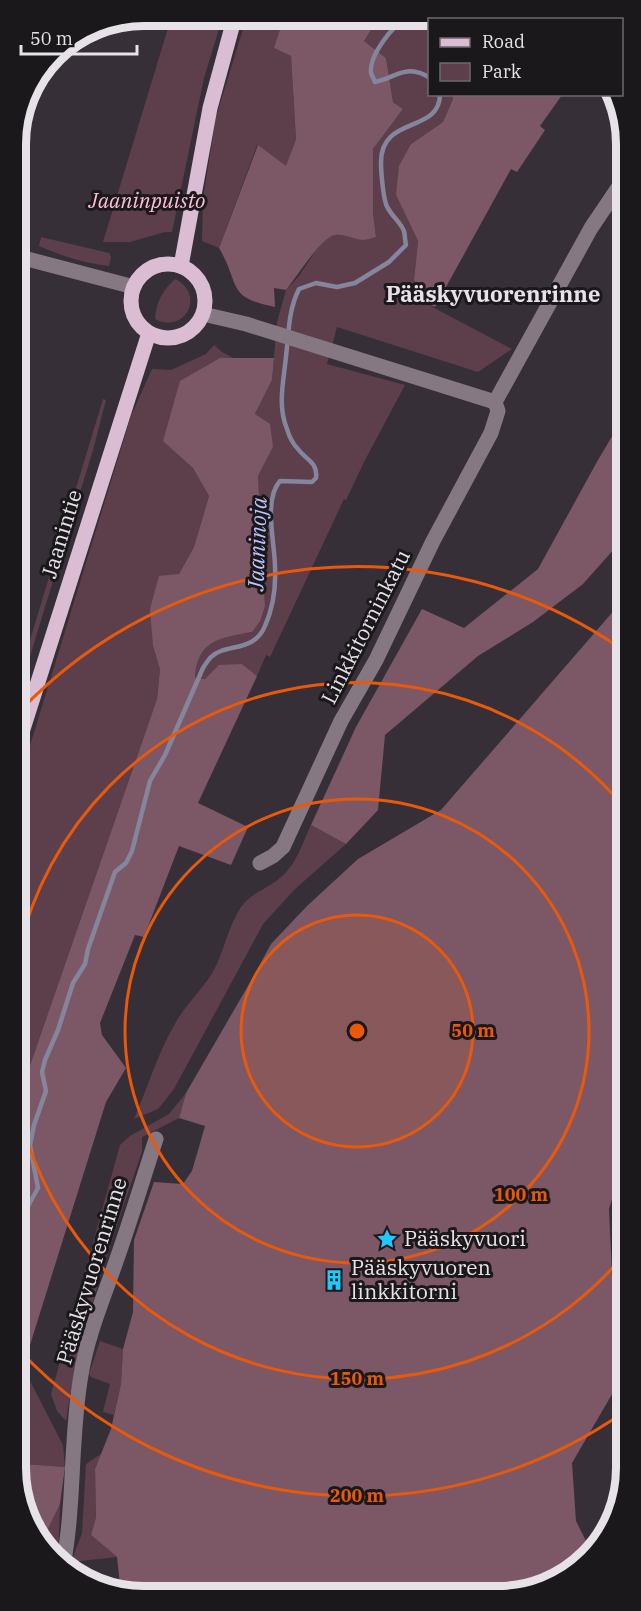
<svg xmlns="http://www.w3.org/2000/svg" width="641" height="1611" font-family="'IBM Plex Serif',serif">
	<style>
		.green { fill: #5c3f4b }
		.forest { fill: #7c5866 }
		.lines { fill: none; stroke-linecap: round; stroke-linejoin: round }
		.stream { stroke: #85869e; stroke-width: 4.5 }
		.minor { stroke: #867882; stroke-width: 15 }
		.major { stroke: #dabdd2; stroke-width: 15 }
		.ring { fill: none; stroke: #e8590c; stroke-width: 3 }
		.labels { text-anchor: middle; stroke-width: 6; stroke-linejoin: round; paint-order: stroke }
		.park-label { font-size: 21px; font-style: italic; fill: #febdd6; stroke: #1b181c }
		.street-label { font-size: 21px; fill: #e6e2e8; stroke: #1b181c }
		.poi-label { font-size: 21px; fill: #e6e2e8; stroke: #1b181c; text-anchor: start }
		.neighbourhood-label { font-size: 22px; font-weight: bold; fill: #e9e0ec; stroke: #1b181c }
		.water-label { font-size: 22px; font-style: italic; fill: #bfc4fe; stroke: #1b181c }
		.rim { fill: none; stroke: #e6e2e8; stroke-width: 8 }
		.centre { fill: #e8590c; stroke: #1b181c; stroke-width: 3 }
		.ring-label { font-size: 18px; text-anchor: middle; font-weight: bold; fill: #e8590c; stroke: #1b181c; stroke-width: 6; stroke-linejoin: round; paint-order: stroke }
	</style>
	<rect width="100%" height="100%" fill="#362f38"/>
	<!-- green -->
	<g class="green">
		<polygon points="172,15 223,16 204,78 172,232 165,232 130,242 103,242"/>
		<polygon points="247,16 304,16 302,23 274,48 291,56 296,139 286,167 257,145 219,248 202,241 203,199 216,117"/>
		<path d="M379,17H465L463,19L430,20V94L452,95L453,99L443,122L411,144L396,195L418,241L414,280L423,302L512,349L478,372L337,327L327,364L405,385L364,462L346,500L344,499L270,657L266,655L257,676L242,664L205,679L195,678C197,640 220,638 252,632L265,606L258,476L273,447L255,414L272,380L277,322L286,290L299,276L320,244L330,235L346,234L362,240L376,237L373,213V149L403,109L393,102L386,58L364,41Z"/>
		<path d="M41,237L109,253L111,257L109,266C83,263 62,256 39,246Z"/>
		<path d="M175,279C206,294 185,335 155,319C156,302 163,290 175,279Z"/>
		<polygon points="214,345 222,352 233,358 220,358 163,440 193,468 209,496 194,547 179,574 153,646 160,669 157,699 18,1100 17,788 131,416 152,369 171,370 206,354"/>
		<polygon points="103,399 106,400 93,450 17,699 17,683"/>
		<path d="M311,825L346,844L295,889L263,924L174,1089L158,1109L134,1119C148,1087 158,1052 176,1022C187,1002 206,987 216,966C225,947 229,925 241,907C251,893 269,888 281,877C296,865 303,842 311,825Z"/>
		<path d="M186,1093L179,1118L142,1137V1151C113,1239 79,1329 66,1421L57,1411L51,1394L120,1145L130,1136L169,1114Z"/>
		<polygon points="100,1341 123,1349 121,1384 114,1415 103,1412 110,1384 91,1377 89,1374"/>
		<polygon points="19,1342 30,1345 19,1377 30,1381 63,1445 65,1467 24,1464 19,1465"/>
		<polygon points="101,1454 95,1469 96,1517 91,1535 117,1557 71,1562 82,1533 86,1464"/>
		<polygon points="60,1504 58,1563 43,1538"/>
	</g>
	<!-- forest -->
	<g class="forest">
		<path d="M304,16L379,17L364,41L386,58L393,102L403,109L373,149V213L376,237C372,238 366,240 362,240C352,239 346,234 335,235C322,236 296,278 286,290L274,288L275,307C225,297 241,285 219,248L258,145L286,166L296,139L291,56L274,48L281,27L302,23Z"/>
		<polygon points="452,95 562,95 540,126 545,130 517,172 511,169 435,307 423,302 414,280 418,241 396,195 399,166 411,144 443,122 453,99"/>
		<path d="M220,358H274L272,380L255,414L270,424L273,447L258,476L265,606L260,621L252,632C220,638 197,640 195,678L205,679L219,665L242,664L257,676L198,803L248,827L231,865L179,846L144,937L135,935L100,1023L102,1035L126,1068L106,1102L30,1345L19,1342L18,1100L157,699L160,669L153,646L150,609L159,576L179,574L194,547L209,496L193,468L163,441L180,381Z"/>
		<polygon points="623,427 623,539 583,584 533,622 478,656 385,735 378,810 346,844 311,825 356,727 422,609 464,628 538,569 598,460 614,433"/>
		<polygon points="623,600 625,1155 609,1209 612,1276 625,1279 625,1375 622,1377 572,1463 576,1521 592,1553 530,1592 121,1594 117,1557 91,1535 96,1517 95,1469 111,1429 121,1384 123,1349 133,1312 134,1240 154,1182 183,1184 192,1171 205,1126 179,1118 186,1093 252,979 271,944 307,906 358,859 441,810"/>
		<polygon points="24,1464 65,1467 60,1504 43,1539 19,1500 19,1465"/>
	</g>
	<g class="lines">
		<!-- stream -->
		<g class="stream">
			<path d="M408,17C393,25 369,55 371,73C372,76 374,79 375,82C397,77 407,63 430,78"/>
			<path d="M18,1224L38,1188L30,1145L34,1125L46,1091L42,1072L45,1060L58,1030L73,983L85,964L88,949L115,872L126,863L132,851L150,781L165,755L203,668C205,665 208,660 211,657C225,643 254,653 265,626C273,608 276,587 275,567C275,543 263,500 280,481L312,482L316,478C318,462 306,460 298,449C293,444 289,436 287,429C277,405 284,380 286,356C289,333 288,311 299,289L316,283L337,287L355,283L389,262L406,245C405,241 405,235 404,231C400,221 389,214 386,204C383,195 381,172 381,162C381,115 440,134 440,94"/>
		</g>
		<!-- minor -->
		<g class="minor">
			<polyline points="16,256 134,287"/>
			<polyline points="203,314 246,324 495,402"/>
			<polyline points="495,402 591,228 622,182"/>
			<polyline points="260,863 273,856 283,847 341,721 376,660 433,541 491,433 498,411 495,402"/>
			<path d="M63,1566C75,1503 70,1438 81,1375C87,1338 101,1304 113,1270C129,1226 142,1182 156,1139"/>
		</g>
		<!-- major -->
		<g class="major">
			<circle cx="168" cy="301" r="37"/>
			<polyline points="181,266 210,108 235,16"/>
			<polyline points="17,748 149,333"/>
		</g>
	</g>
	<!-- distance rings -->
	<circle cx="357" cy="1031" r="116" fill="#e8590c" fill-opacity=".12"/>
	<g class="ring">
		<circle cx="357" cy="1031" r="116"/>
		<circle cx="357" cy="1031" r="232"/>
		<path d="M624 1255A348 348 0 0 1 19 1112M18 953A348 348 0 0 1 624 807"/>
		<path d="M624 1412A465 465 0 0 1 20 1351M20 711A465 465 0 0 1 620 648"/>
	</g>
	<!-- icons -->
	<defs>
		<g id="sight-bare" transform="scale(1.62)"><path d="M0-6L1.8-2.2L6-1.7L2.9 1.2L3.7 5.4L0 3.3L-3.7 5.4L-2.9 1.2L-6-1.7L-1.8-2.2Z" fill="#1fc9fd" stroke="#1b181c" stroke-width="2.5" paint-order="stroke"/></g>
		<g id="building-bare" transform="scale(1.62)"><path d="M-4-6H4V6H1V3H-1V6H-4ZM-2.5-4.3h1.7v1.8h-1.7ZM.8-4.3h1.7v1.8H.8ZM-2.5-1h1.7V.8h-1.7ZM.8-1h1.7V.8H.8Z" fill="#1fc9fd" stroke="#1b181c" stroke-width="2.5" paint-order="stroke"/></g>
	</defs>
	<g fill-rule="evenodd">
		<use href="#sight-bare" x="387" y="1239"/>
		<use href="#building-bare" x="334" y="1280"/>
	</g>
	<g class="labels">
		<!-- park labels -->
		<g class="park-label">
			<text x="147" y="208">Jaaninpuisto</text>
		</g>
		<!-- street labels -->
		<g class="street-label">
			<text transform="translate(62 534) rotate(-73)" y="7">Jaanintie</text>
			<text transform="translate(366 627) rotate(-63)" y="7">Linkkitorninkatu</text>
			<text transform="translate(92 1271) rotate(-73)" y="7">Pääskyvuorenrinne</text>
		</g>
		<!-- poi labels -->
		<g class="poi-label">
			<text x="404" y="1246">Pääskyvuori</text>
			<text x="351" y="1275">Pääskyvuoren<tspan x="351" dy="24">linkkitorni</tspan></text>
		</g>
		<!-- neighbourhood labels -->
		<g class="neighbourhood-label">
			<text x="493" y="302">Pääskyvuorenrinne</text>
		</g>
		<!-- water labels -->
		<g class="water-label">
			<text transform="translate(257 544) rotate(-88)" y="8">Jaaninoja</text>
		</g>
	</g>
	<!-- crop -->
	<path d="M0 0H641V1611H0ZM144 26H498A118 118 0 0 1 616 144V1468A118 118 0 0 1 498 1586H144A118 118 0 0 1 26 1468V144A118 118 0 0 1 144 26Z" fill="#1b181c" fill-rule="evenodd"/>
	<path class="rim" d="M144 26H498A118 118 0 0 1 616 144V1468A118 118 0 0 1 498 1586H144A118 118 0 0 1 26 1468V144A118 118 0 0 1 144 26Z"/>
	<circle cx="357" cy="1031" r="9" class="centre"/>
	<g class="ring-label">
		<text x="473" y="1037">50 m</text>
		<text x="521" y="1201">100 m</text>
		<text x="357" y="1385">150 m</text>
		<text x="357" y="1502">200 m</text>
	</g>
	<!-- legend -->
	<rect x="428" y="18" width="195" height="78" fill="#1b181c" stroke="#6c696e" stroke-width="1.5"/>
	<rect x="440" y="38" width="30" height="9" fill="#dabdd2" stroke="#6c696e" stroke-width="1.5"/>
	<text x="482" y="48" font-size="18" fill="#e6e2e8">Road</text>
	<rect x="440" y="63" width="30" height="18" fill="#5c3f4b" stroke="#6c696e" stroke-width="1.5"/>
	<text x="482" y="78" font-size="18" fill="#e6e2e8">Park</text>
	<!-- scale -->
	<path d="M21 45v9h116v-9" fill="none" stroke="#e6e2e8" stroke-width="3"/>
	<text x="30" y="45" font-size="18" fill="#e6e2e8" stroke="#1b181c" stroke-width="4.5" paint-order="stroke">50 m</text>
</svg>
